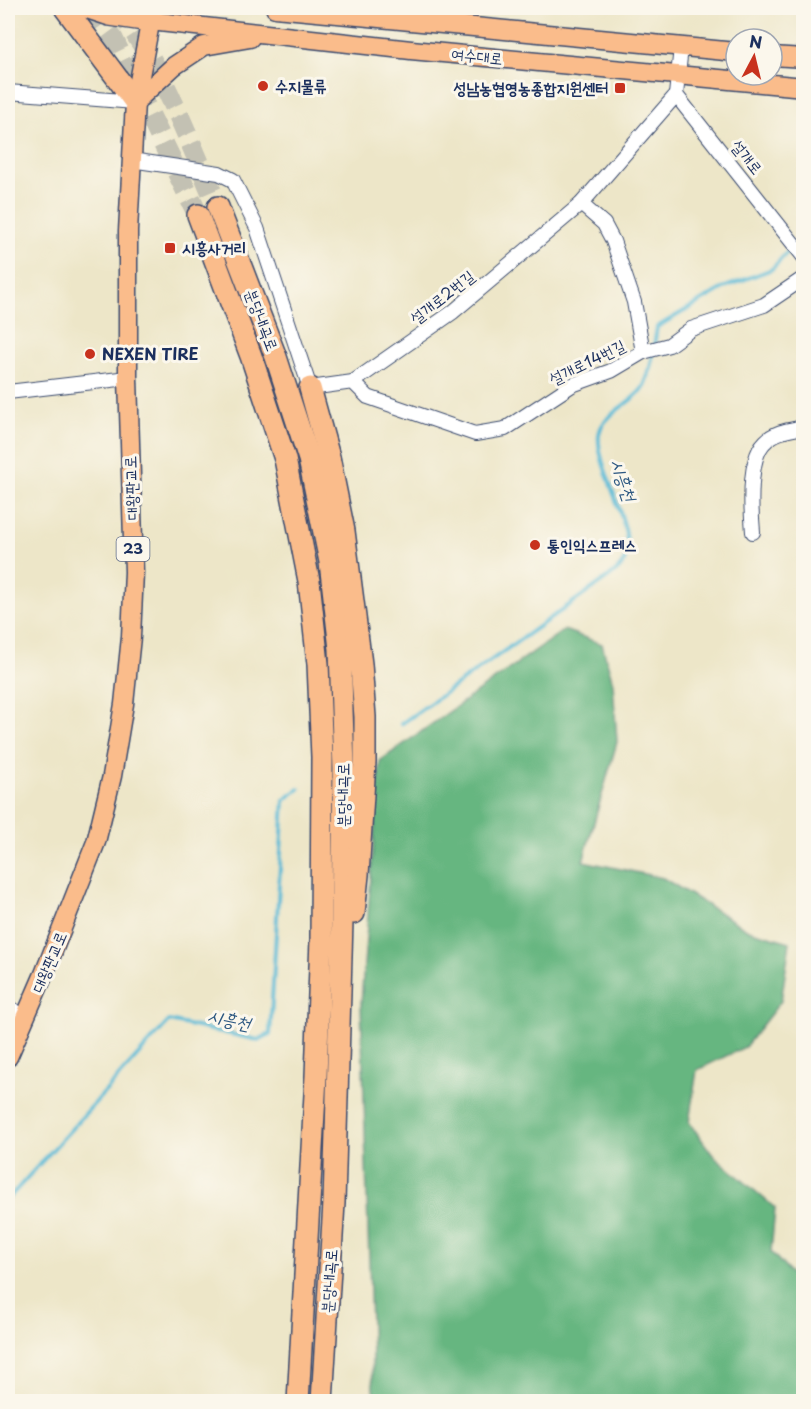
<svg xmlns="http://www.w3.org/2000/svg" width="811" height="1409" font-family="'Playpen Sans','Poor Story',sans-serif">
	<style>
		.forest { fill: #66b680; stroke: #40726f; stroke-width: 1.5 }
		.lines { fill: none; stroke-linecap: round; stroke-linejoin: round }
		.stream { stroke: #56b9d5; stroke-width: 4 }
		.highway-tunnel { stroke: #c3c1b3; stroke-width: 21; stroke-dasharray: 21 10; stroke-linecap: butt }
		.minor-casing { stroke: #3a4a6e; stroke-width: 16 }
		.major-casing { stroke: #3a4a6e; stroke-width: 21 }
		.highway-casing { stroke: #3a4a6e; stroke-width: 24 }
		.minor { stroke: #fff; stroke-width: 14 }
		.major { stroke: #fabc8b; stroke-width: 18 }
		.highway { stroke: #fabc8b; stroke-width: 21 }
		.poi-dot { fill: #c8321e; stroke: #fbf7ec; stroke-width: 2 }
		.labels { text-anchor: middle; stroke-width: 6; stroke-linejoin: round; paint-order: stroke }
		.shield { fill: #fbf7ec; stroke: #5e6b89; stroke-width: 1.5 }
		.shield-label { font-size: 15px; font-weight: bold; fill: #1b2f5e }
		.street-label { font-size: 16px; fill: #1b2f5e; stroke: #fbf7ec }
		.poi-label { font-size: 16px; font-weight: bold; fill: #1b2f5e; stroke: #fbf7ec; text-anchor: start }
		.water-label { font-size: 18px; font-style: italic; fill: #2d5882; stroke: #fbf7ec }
	</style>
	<rect width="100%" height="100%" fill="#fbf7ec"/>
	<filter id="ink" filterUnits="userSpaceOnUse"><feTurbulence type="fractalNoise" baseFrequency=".0167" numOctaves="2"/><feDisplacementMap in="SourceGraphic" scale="12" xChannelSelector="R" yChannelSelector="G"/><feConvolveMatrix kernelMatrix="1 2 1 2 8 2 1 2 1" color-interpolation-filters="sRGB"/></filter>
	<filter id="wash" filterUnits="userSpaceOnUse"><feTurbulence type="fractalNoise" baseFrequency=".008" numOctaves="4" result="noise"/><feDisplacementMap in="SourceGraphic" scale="24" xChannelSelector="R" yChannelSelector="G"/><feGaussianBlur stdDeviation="1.35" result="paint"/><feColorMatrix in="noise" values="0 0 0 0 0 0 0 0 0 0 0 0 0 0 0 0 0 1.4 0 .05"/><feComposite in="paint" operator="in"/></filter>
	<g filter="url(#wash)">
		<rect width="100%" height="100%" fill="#ede6c8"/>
		<!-- forest -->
		<polygon class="forest" points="564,630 602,644 613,683 617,742 583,861 663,878 748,930 790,942 781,1001 745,1047 697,1070 689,1122 712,1154 775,1208 771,1252 803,1287 803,1401 377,1402 373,1389 361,1003 380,761"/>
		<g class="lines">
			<!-- stream -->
			<g class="stream">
				<polyline points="797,242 804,234"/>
				<polyline points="654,346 657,327 725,287 772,269 792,247"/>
				<path d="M401,724L596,586C604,580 615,574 621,566C644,539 595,469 599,435C601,415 632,403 642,389C648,380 651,364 653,354"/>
				<polyline points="8,1199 169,1021 258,1040 270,1034 284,800 299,789"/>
			</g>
		</g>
	</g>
	<g filter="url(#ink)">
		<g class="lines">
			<!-- highway-tunnel -->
			<g class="highway-tunnel">
				<polyline points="90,8 113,39 198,215"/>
				<path d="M117,8C163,66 188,139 218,207"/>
			</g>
			<!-- minor casing -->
			<g class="minor-casing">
				<g id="minor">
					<polyline points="681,47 676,95 804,257"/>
					<polyline points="8,92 135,102"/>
					<polyline points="131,160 219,173 233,180 257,228 310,388 353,382 453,312 581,204 676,95"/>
					<polyline points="581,204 604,224 613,241 634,302 643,352"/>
					<polyline points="353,382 368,397 475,434 505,429 572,385 611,371 643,352 669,345 691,329 764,305 804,278"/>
					<polyline points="8,392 128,378"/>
					<path d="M753,532C751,510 748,458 765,442C775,431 790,430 804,427"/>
					<polyline points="8,1007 26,1017"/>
				</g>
			</g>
			<!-- major casing -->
			<g class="major-casing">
				<g id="major">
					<polyline points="275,8 736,52"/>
					<polyline points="150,21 411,50 804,87"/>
					<polyline points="772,56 804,58"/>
					<polyline points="135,102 174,66 204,46 250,38"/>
					<polyline points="8,1057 44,974 96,842 112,776 124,704 131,637 134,572 128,378 128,231 135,102 153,8"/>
				</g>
			</g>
			<!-- highway casing -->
			<g class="highway-casing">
				<g id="highway">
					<polyline points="65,8 135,102"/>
					<polyline points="89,8 110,15 150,21"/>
					<polyline points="218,207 276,357 309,459 330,562 340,649 344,769 342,921 334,1203 322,1402"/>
					<polyline points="198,215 251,356 285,459 309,581 318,664 322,757 321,939 316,1076 298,1402"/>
					<polyline points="310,388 329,457 344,531 361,664 365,717 365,762 358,875 354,913"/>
				</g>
			</g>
			<!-- minor -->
			<use href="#minor" class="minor"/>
			<!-- major -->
			<use href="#major" class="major"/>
			<!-- highway -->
			<use href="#highway" class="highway"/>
		</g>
	</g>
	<!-- markers -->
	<g class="poi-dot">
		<circle cx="263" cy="86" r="6"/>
		<rect x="614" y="82" width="12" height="12" rx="3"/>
		<rect x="164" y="242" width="12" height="12" rx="3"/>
		<circle cx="90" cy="354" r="6"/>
		<circle cx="535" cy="545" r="6"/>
	</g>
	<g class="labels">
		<!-- shield labels -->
		<rect class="shield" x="116.5" y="537" width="33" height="24" rx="4.5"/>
		<g class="shield-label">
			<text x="133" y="554">23</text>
		</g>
		<!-- street labels -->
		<g class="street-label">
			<text transform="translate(477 56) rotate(6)" y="6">여수대로</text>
			<text transform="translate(747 157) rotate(51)" y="6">설개로</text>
			<text transform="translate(442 297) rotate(-38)" y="6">설개로2번길</text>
			<text transform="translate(262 320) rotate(69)" y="6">분당내곡로</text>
			<text transform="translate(587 362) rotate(-26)" y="6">설개로14번길</text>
			<text transform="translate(131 488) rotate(-92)" y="6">대왕판교로</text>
			<text transform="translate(343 795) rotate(-90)" y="6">분당내곡로</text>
			<text transform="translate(49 962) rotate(-67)" y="6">대왕판교로</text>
			<text transform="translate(329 1281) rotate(-86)" y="6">분당내곡로</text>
		</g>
		<!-- poi labels -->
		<g class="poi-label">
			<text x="275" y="92">수지물류</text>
			<text x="608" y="94" text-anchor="end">성남농협영농종합지원센터</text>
			<text x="182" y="254">시흥사거리</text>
			<text x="102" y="360">NEXEN TIRE</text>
			<text x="547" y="551">통인익스프레스</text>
		</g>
		<!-- water labels -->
		<g class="water-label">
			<text transform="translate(623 480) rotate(71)" y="6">시흥천</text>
			<text transform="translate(229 1020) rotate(12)" y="6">시흥천</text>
		</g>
	</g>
	<!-- margin -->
	<rect width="811" height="1409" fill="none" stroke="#fbf7ec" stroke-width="30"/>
	<!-- north arrow -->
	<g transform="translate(754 57) rotate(7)"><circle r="28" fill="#fbf7ec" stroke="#a1a7b3" stroke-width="1.5"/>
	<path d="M0-4.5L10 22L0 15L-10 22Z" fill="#c8321e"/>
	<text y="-9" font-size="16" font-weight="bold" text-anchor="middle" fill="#1b2f5e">N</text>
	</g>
</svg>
